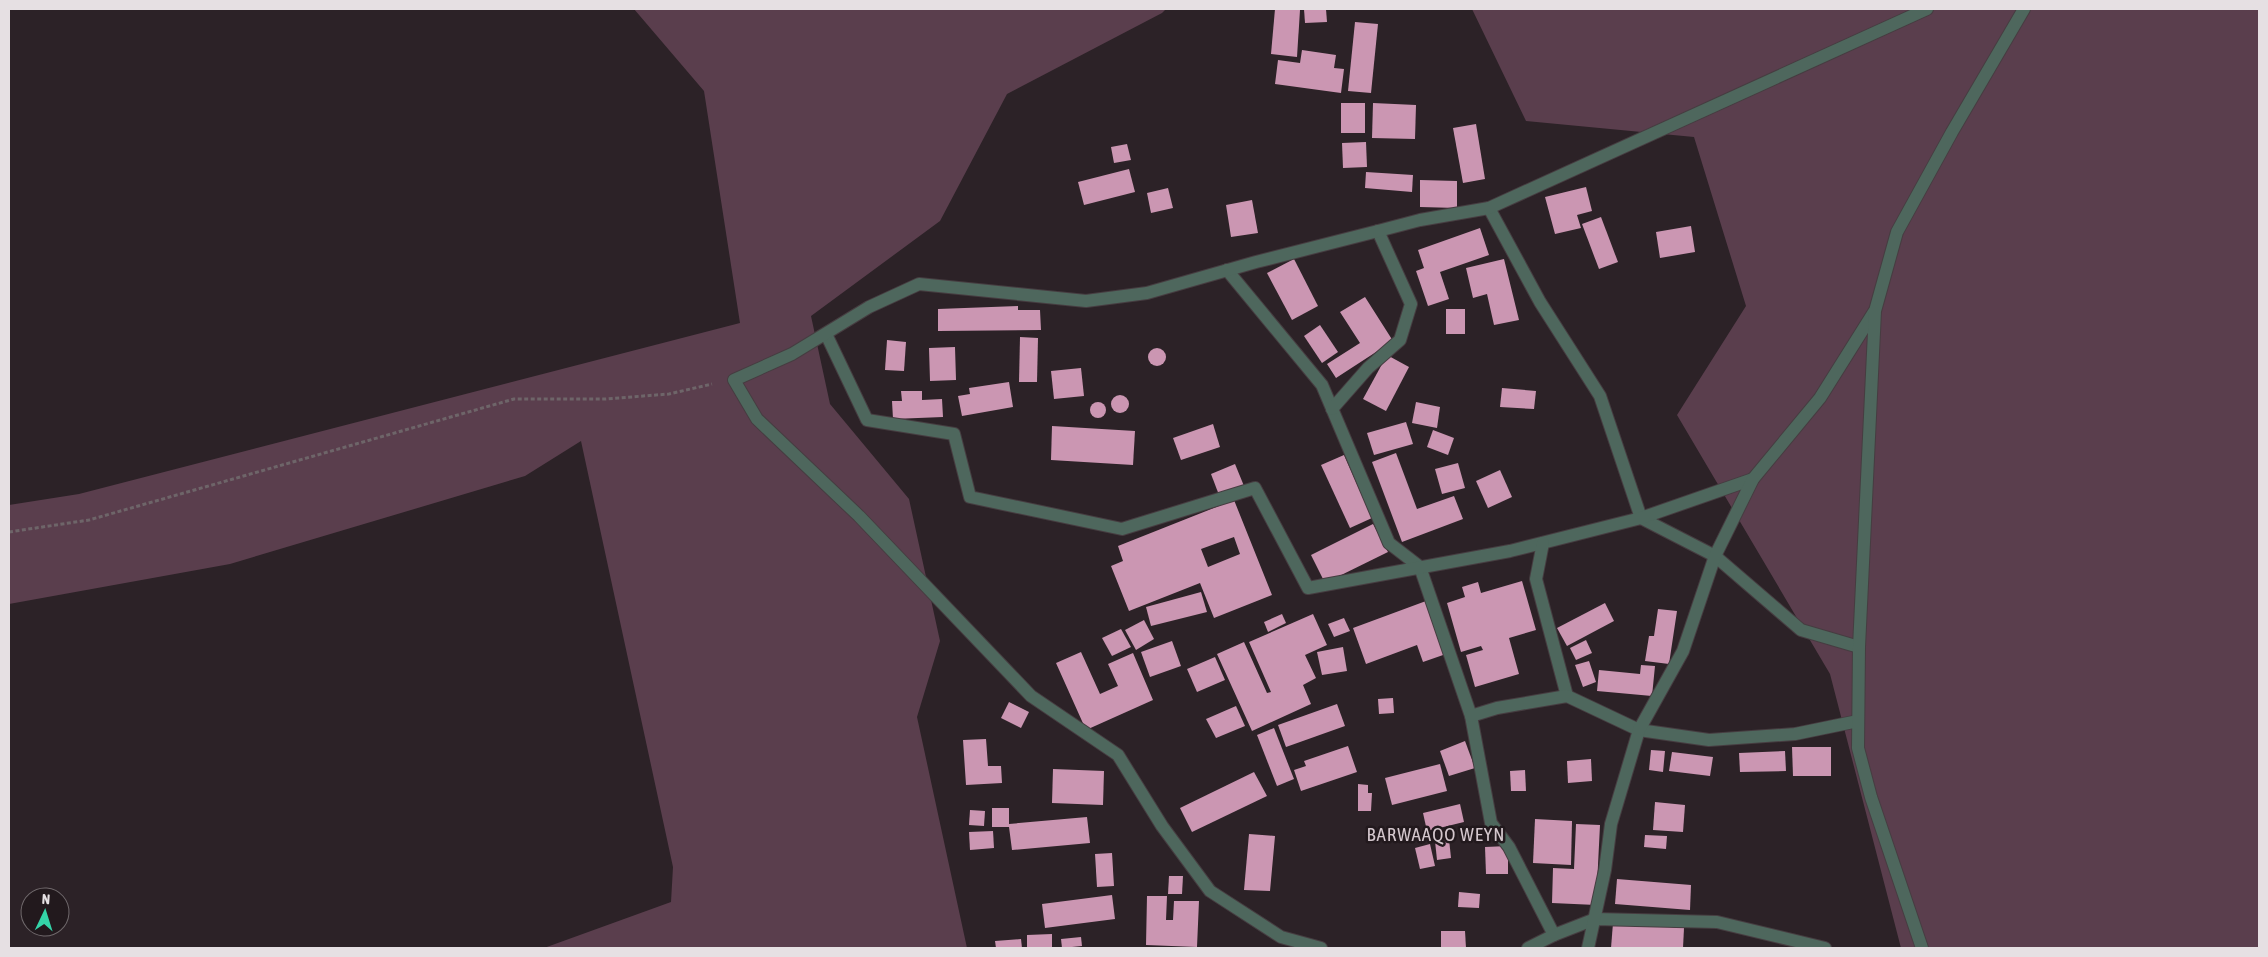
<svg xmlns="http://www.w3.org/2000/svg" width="2268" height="957" font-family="'Asap Condensed',sans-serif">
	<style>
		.green { fill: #5a3e4d }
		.building { fill: #cb96b2; fill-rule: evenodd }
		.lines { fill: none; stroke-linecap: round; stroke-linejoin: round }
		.minor-casing { stroke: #463d41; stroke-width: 14 }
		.path { stroke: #6e6569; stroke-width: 3; stroke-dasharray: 4 2.5; stroke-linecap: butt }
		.minor { stroke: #4e675d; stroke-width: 12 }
		.labels { text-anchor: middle; stroke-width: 5; stroke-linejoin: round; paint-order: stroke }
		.quarter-label { font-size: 19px; letter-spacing: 1px; fill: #d4c7cd; stroke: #22191d }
	</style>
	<rect width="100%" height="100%" fill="#2c2227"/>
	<!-- green -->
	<g class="green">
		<polygon points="634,9 1166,9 1162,13 1007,94 940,221 811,316 830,404 909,499 940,641 917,717 967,948 544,948 671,902 673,867 581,441 525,476 230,564 9,604 9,505 79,494 740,323 704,91"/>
		<polygon points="1472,9 2259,9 2259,948 1901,948 1830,674 1677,415 1746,306 1694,137 1526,121"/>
	</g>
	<!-- building -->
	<g class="building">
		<polygon points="1275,9 1300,10 1297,57 1271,54"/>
		<polygon points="1304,9 1326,9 1327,22 1305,23"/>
		<polygon points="1355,22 1378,24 1371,93 1348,91"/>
		<polygon points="1302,50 1336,55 1334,68 1344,69 1341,93 1275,84 1278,60 1300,63"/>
		<rect x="1341" y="103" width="24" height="30"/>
		<polygon points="1373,103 1416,105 1415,139 1372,138"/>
		<polygon points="1476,124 1485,179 1463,183 1453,128"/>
		<polygon points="1366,142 1367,167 1343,168 1342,143"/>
		<polygon points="1127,144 1131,160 1114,163 1111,147"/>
		<polygon points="1129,169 1135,192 1084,205 1078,182"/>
		<polygon points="1366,172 1413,175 1412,192 1365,188"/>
		<polygon points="1420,180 1457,181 1457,208 1420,207"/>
		<polygon points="1586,187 1592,211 1577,215 1581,228 1555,234 1545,197"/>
		<polygon points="1168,188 1173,208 1151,213 1147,193"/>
		<polygon points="1252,200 1258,233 1231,237 1226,205"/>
		<polygon points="1601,217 1618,262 1599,269 1582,224"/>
		<polygon points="1691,226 1695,252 1660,258 1656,232"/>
		<polygon points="1480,228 1489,255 1440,272 1449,299 1428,306 1416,271 1424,268 1418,250"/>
		<polygon points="1294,259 1318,306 1292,320 1267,273"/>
		<polygon points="1504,259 1519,320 1494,325 1487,294 1473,298 1466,268"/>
		<polygon points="1365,297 1393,341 1336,378 1327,364 1360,343 1340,312"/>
		<polygon points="1018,306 1018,310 1040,310 1041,330 938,331 938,309"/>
		<rect x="1446" y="309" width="19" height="25"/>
		<polygon points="1320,325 1338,352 1322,363 1304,336"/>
		<polygon points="1020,337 1038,338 1037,382 1019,382"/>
		<polygon points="887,340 906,342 904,371 885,370"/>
		<polygon points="955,347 956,380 930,381 929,348"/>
		<circle cx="1157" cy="357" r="9"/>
		<polygon points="1387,355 1409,367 1386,411 1363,399"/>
		<polygon points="1081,368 1084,396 1054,399 1051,371"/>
		<polygon points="1009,382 1013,407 962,416 958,396 970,394 969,388"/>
		<polygon points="1502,388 1536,391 1534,409 1500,407"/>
		<polygon points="901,391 922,391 922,400 942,399 943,417 893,419 892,401 902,401"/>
		<circle cx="1120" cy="404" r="9"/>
		<polygon points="1416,402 1440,407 1437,428 1412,423"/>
		<circle cx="1098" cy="410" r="8"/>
		<polygon points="1406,422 1413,444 1374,455 1367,433"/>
		<polygon points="1213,424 1220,447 1181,460 1173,438"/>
		<polygon points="1052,426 1135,431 1133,465 1051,460"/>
		<polygon points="1433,430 1454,438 1448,455 1427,447"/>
		<polygon points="1396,453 1417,509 1454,496 1463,519 1402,542 1372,462"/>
		<polygon points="1344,455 1372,518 1350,528 1321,465"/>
		<polygon points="1458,463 1465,488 1442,494 1435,469"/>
		<polygon points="1235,464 1244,486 1219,495 1211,474"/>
		<polygon points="1500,470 1512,497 1488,508 1476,481"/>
		<path d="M1234,500L1272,595L1214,618L1200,583L1129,611L1111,566L1123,561L1118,546ZM1234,537L1240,554L1208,567L1201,549Z"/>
		<polygon points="1373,524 1388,552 1325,583 1311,555"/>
		<polygon points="1522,581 1536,630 1509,638 1519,674 1475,687 1466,655 1483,650 1481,646 1461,652 1447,603 1465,597 1462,587 1478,582 1481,593"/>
		<polygon points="1201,592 1207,612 1151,626 1146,607"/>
		<polygon points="1426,601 1446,654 1423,662 1417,645 1366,664 1353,628"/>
		<polygon points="1605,603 1614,621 1567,646 1557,628"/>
		<polygon points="1658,609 1677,611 1669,664 1645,661 1649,636 1654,636"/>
		<polygon points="1282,614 1286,623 1268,632 1264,622"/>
		<polygon points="1313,614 1327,645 1305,655 1316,678 1303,685 1311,704 1252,731 1217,654 1244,642 1267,693 1271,692 1249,642"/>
		<polygon points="1344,618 1350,631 1334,637 1328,624"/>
		<polygon points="1144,620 1154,639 1136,650 1125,630"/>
		<polygon points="1121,629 1131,647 1112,656 1102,638"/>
		<polygon points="1586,640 1592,653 1576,660 1570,648"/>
		<polygon points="1172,641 1181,666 1150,677 1141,652"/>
		<polygon points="1343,647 1347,671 1322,675 1317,652"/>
		<polygon points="1081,652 1100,694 1118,686 1108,664 1133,653 1153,700 1086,730 1056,663"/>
		<polygon points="1215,657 1225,680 1197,692 1187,669"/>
		<polygon points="1589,661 1596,682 1583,687 1575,665"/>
		<polygon points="1641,665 1655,666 1652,696 1597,691 1599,670 1640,674"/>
		<polygon points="1393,698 1394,713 1379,714 1378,699"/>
		<polygon points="1009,702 1029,712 1021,728 1001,718"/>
		<polygon points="1337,704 1345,726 1286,747 1278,725"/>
		<polygon points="1236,706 1245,726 1216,738 1206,719"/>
		<polygon points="1274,728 1294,779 1277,786 1257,735"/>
		<polygon points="986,739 988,766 1001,766 1002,783 966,785 963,740"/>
		<polygon points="1465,741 1475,768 1449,776 1440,751"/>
		<polygon points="1348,746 1357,772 1301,791 1294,770 1306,766 1304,761"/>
		<polygon points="1792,747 1831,747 1831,776 1793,776"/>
		<polygon points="1651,750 1665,751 1663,772 1649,770"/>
		<polygon points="1785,751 1786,771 1740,772 1739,753"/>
		<polygon points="1672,752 1713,757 1710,776 1669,771"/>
		<polygon points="1591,759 1592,781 1568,783 1567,761"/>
		<polygon points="1440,764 1447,791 1392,805 1385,778"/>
		<polygon points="1053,769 1104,771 1103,805 1052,803"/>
		<polygon points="1525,770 1526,791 1511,791 1510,771"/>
		<polygon points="1254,772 1267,796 1192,832 1180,808"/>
		<polygon points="1358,784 1368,785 1368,793 1372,793 1371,811 1358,811"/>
		<polygon points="1655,802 1685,805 1683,832 1653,830"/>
		<polygon points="1460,804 1464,822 1427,831 1423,813"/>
		<polygon points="992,808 1009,808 1009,824 1087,817 1090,843 1012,850 1009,827 992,827"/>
		<polygon points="970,810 985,811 984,826 969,825"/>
		<polygon points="1535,819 1572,821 1571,865 1533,863"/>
		<polygon points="1576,824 1600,825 1596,905 1552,903 1553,868 1574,869"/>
		<polygon points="993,831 994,848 970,850 969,832"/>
		<polygon points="1249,834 1275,836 1270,891 1244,890"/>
		<polygon points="1645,835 1667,836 1666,849 1644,847"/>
		<polygon points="1449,839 1451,858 1437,860 1435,841"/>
		<polygon points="1430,844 1435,866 1420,869 1415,848"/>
		<polygon points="1508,846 1508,874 1486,874 1485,847"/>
		<polygon points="1112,853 1114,886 1097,887 1095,854"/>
		<polygon points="1169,876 1183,876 1182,894 1168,894"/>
		<polygon points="1617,879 1691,885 1690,910 1615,904"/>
		<polygon points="1459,892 1480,894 1479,908 1458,907"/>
		<polygon points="1112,895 1115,919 1045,928 1042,904"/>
		<polygon points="1147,896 1167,896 1166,920 1173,920 1174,901 1199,901 1197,947 1146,945"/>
		<polygon points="1613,923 1684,928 1683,948 1611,948"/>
		<polygon points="1441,931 1465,931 1466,948 1441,948"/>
		<polygon points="1052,934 1052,948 1027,948 1027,935"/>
		<polygon points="1081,937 1082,946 1062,948 1061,939"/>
		<polygon points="1021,939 1022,948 996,948 995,941"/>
	</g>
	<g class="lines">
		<!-- minor casing -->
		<g class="minor-casing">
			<g id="minor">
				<polyline points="1489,208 1540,302 1600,396 1641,518 1715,556 1801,630 1859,647"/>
				<polyline points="1227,270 1322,385 1389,543 1420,567 1471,716 1491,823 1509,847 1554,935"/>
				<polyline points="826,334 867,420 954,434 970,497 1122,529 1255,488 1308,588 1510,551 1641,518 1753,479"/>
				<polyline points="1332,409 1368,368 1400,340 1411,304 1378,231"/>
				<polyline points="1543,543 1536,579 1567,696"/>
				<polyline points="1471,716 1497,708 1567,696 1639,730 1709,740 1795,734 1858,721"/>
				<polyline points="1321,948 1281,937 1210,891 1162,826 1118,755 1031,696 859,516 757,419 734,380 792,354 869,307 919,284 1086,301 1147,293 1256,262 1378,231 1420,220 1489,208 1927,9"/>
				<polyline points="1528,948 1554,935 1595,919 1717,922 1825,948"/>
				<polyline points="1588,948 1605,870 1611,824 1639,730 1683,651 1715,556 1753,479 1820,398 1874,312"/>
				<polyline points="1922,948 1871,797 1858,748 1859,647 1875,311 1897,232 1952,132 2024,9"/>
			</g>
		</g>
		<!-- path -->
		<polyline class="path" points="9,532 89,520 514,399 605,399 669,394 712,384"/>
		<!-- minor -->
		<use href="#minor" class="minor"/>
	</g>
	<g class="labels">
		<!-- quarter labels -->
		<g class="quarter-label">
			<text x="1436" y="841">BARWAAQO WEYN</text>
		</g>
	</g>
	<!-- border -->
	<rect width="2268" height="957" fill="none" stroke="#e6e0e3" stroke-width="20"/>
	<!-- north arrow -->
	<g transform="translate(45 912) rotate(4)"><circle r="24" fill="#22191d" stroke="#70696c"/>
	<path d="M0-4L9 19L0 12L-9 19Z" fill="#34d4a8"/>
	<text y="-8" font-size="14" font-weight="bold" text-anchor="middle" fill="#e6e0e3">N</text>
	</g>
</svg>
